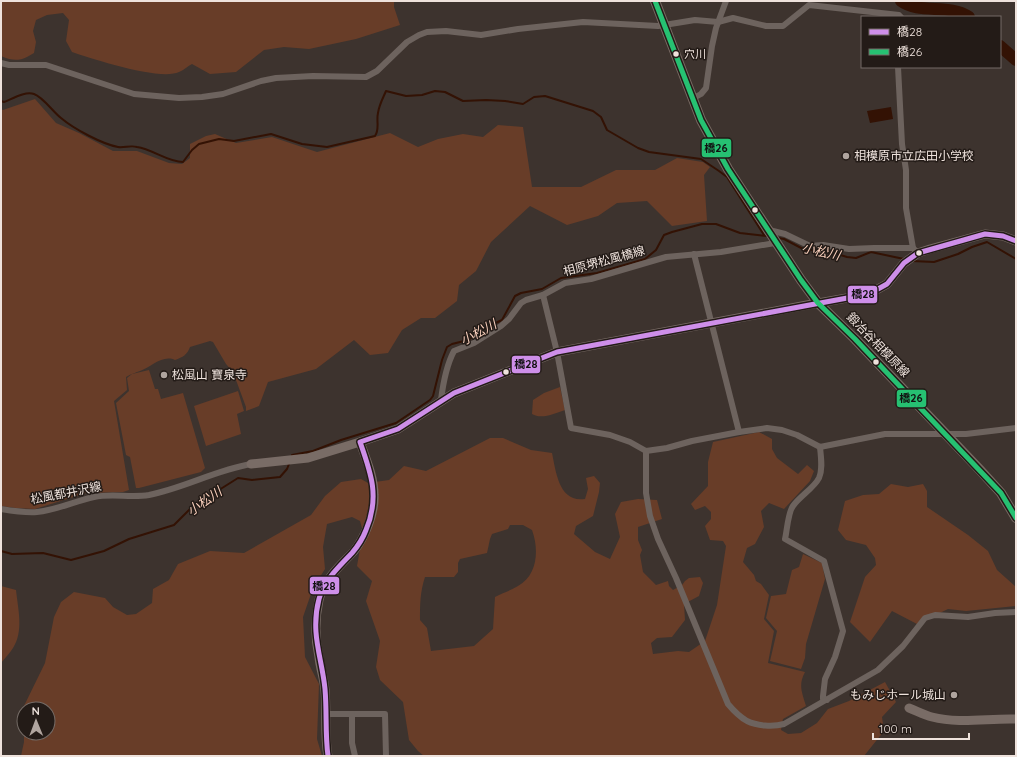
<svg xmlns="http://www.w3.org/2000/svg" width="1017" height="757" font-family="Quicksand,'Noto Sans JP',sans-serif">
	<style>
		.green { fill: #683d28; fill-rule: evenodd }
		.water { fill: #331204 }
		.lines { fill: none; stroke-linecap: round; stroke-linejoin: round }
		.stream { stroke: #331204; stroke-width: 2 }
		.river { stroke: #331204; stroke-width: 12 }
		.street { stroke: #6d635e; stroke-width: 6 }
		.secondary { stroke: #796c66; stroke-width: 9 }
		.primary { stroke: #786a63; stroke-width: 10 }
		.bus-1-casing { stroke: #231b17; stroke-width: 8 }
		.bus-2-casing { stroke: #231b17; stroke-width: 8 }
		.bus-1 { stroke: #ce8fe9; stroke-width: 5 }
		.bus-2 { stroke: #26c172; stroke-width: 5 }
		.bus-dot { fill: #eee2dc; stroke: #231b17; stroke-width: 1.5 }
		.poi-dot { fill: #b0a59f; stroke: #231b17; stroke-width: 1.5 }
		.labels { text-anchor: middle; stroke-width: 3; stroke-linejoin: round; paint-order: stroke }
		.bus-label { font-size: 11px; fill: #eee2dc; stroke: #231b17; text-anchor: start }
		.poi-label { font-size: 12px; fill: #eee2dc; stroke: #231b17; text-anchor: start }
		.street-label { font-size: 12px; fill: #eee2dc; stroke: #231b17 }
		.water-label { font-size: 13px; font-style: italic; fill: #fbd1bd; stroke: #231b17 }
		.line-badge { stroke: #231b17; stroke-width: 1.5 }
		.pale-badge-label { font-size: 11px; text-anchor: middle; font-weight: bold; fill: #111 }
	</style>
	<rect width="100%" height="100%" fill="#3d332e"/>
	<!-- green -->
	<g class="green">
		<path d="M1,1H394V7L400,25L356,39L309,49L284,47L264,50L236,72L210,74L192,64C188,66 184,70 179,72C160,81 93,59 72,52L66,41L69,20L63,13L47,15L36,20L33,31L36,42L34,53C21,61 15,62 1,56Z"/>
		<path d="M35,99L56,123L79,133L113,151H137L169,163L182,164L190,158V144L206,136L215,134L236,143L272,137L317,152L390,133L418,147L438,139L463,134L483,137L498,125L523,127L532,187H581L616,170H655L677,158L703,162L710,167L704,175L707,221L672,226L647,201L617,203L598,216L567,225L530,206L491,242L476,271L459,285L457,301L435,318H421L402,330L388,353L370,355L354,340L316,369L268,382L259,406L246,411V407L233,372L226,364L213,342L210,341L190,347C187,355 183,357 175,360C163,354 151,367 140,371C135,373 131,374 126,377L127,390L114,401L129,490L123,492L86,493L35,509L16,508L1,506V109L3,110Z"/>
		<polygon points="149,370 155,389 158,389 161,399 183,393 205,468 201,472 139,488 136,488 130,457 126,455 116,403 129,391 127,378 132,374"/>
		<path d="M560,387L565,410C555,413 542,420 532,414L533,400L544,393Z"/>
		<polygon points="238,391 244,411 237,414 241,434 206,446 194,406"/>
		<path d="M759,432L772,439V449L777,458L798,474L807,465L814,471L810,481L784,509L769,503L761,511L764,527L755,544L747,548L743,562L754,575L756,581L761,584L769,595L764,619L774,631L768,663L805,672C798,685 802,692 806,706L783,719L781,730L788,734L801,733L817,723L828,709L849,701L885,682L896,702L882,717L884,731L864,756H424L418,751L409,740L403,702L380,680L376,667L380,641L366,601L372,581L357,566L363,532L360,521L352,517L327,524L323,547L325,569L313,588L303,617L305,657L319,684L317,739L322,756H21L24,742V733H48V709H24V733L23,708L45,663L54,617L61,602L74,592L105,598L113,607L127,615L136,614L152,603L153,589L169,580L178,564L210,551L244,553L311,515L325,496L341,482L361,479L368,483L389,480L404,466L426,471L490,438H503L531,450L552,453C556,472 559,503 585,499L588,489L586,478L594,476L600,483L599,492L593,516L576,526L574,534L595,552L610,559L620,537L615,514L621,502L638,499L657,500L662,519L638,527V540L642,550L640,555L643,572L656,585L668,581L669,586L673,590L682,585L685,581L689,578L700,577L703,583L699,596L684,604L685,620L672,637L657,638L651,643L653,654L678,651L689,652L705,641L717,605L726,546L723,541L710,540L705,526L711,519V512L705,506L695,510L691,504L708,486V462L713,442ZM510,525H523L532,530C539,549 538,575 518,586C510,591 502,593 495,597L493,629L474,646L431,651L427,628L420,620C420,605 420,592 425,577H454L458,572V563L460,559L487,553L490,539L492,534L508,529Z"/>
		<polygon points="891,484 908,487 923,484 927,491 927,507 968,535 988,551 997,570 1016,587 1016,606 966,611 948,609 917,624 892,611 870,642 850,622 865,577 876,565 875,558 866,545 846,540 838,530 845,501 863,495 879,494"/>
		<polygon points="803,554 822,563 825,579 806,644 805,658 801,669 770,661 777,631 766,618 771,596 786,594 792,570 799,567"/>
		<path d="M1,586L16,590C18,609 24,631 13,648C10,653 5,658 1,663Z"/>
	</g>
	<!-- water -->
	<polygon class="water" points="891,107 893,119 870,123 867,111"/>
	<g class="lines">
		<!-- stream -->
		<g class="stream">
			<path d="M1,101L4,102C12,99 25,91 34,94C43,97 53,112 61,118C74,129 102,144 118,147C124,148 131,145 137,147C152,149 168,162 183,162L192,150L199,144L219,139L234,141L271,134L302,144L327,147L375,136C380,129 376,121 378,113C379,105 383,98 386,91L406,96L422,95L435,91L445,92L463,101L486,100L505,101L523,104L534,97L545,96L593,111L601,117L607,130L638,148L649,152L701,159L719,171L727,177L764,235"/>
			<polyline points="778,238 784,239 805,250 824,250 847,257 856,258 871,252 904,259"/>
			<polyline points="912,261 934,262 958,254 972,247 987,242 1016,259"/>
			<polyline points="292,456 292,455 313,451 341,440 396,423 430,400 433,396 442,360 447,347 452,344 468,340 487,327 502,320 515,296 521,293 542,289 561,278 597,273 645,259 656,250 664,235 672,232 702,224 716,224 740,233 767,236"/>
			<polyline points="1,551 12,554 43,553 71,560 104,551 129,539 174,525 192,507 238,478 252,480 280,477 287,469 289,464"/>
		</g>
		<!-- river -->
		<g class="river">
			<path d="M901,1C920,15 949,3 969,17"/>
			<polyline points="1000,46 1016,60"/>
		</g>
		<!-- street -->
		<g class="street">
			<polyline points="1,63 9,65 46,65 134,94 179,98 202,97 223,94 261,81 276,78 313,76 366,77 377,71 407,42 419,35 427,32 446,31 481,35 518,29 583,22 658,26 695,20 718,22 733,18 766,26 783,26 809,5 899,15 901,17"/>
			<polyline points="898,67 902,144 906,170 906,208 913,248"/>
			<polyline points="692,99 701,94 706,88 712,46 716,28 726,1"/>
			<polyline points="769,230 785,234 810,246 823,245 849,249 874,248 913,248 915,250"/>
			<polyline points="694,254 739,432"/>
			<polyline points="543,295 557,352 571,428 610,435 630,442 646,451 667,448 692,441 739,432 767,428 782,430 797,435 820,447 885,434 966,434 1016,428"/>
			<path d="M441,400C443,384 446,366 454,351L474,343L501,326L509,319L521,303L526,300L543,295L565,283L591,279L666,257L721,252L775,243"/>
			<path d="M820,447C821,458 823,469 819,478C814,488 800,496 793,506C788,512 787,531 785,539L824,561L843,631L835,657L825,679L823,696V699L827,700"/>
			<path d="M646,451V493L650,516L658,539L676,578L728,704C733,710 740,717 747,721C757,726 773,727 784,724L878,670L903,646L925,618L935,615L968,617L995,613L1016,612"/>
			<path d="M1,509C13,511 25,513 37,512C57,510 75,501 94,497C112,493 130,498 149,495C184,488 216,470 251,464"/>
			<polyline points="326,714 385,714 386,756"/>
			<polyline points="352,714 352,743 355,756"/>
		</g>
		<!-- secondary -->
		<g class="secondary">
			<polyline points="251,464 308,458 360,442 398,429 454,393 557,352 807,305 858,296 878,289 887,284 904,263 918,253 930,249 985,234 1003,236 1016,241"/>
			<path d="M909,708C917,711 924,715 932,717C960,724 988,718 1016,719"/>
			<path d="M328,756C324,734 327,711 325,690C324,678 320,668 319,657C315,639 315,618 319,600C324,579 340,566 354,551C365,537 375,513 374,495C374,477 366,459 360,442"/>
		</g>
		<!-- primary -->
		<polyline class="primary" points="655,1 701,120 728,169 801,280 818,303 855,339 980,470 1001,493 1016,518"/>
		<!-- bus-1 casing -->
		<g class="bus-1-casing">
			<path id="bus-1" d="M328,756C325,734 327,712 325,689C322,658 310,633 319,599C324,580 339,567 352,553C358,546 363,538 366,530C380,497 371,473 360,442L398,429L454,393L557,352L858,296L878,289L887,284L904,263L918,253L985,234L1003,236L1016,241"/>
		</g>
		<!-- bus-2 casing -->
		<g class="bus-2-casing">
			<polyline id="bus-2" points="655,1 701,120 728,169 801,280 818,303 855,339 1001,493 1016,518"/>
		</g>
		<!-- bus-1 -->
		<use href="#bus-1" class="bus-1"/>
		<!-- bus-2 -->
		<use href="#bus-2" class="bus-2"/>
	</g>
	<!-- markers -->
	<g class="bus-dot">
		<circle cx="676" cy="54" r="3.5"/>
		<circle cx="755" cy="210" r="3.5"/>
		<circle cx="919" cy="253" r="3.5"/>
		<circle cx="876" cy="362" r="3.5"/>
		<circle cx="506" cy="372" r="3.5"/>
	</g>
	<g class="poi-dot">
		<circle cx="846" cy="156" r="4"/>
		<circle cx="164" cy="375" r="4"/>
		<circle cx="954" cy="695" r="4"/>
	</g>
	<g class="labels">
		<!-- bus labels -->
		<g class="bus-label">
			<text x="684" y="58">穴川</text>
		</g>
		<!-- poi labels -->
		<g class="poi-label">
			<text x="854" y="160">相模原市立広田小学校</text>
			<text x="172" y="379">松風山 寶泉寺</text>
			<text x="946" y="699" text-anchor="end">もみじホール城山</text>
		</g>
		<!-- street labels -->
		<g class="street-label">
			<text transform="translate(604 261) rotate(-15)" y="4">相原堺松風橋線</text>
			<text transform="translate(878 345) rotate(46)" y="4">鍛冶谷相模原線</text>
			<text transform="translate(66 493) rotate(-11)" y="4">松風都井沢線</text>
		</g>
		<!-- water labels -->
		<g class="water-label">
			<text transform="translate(821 251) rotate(13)" y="5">小松川</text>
			<text transform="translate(478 332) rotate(-28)" y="5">小松川</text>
			<text transform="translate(204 501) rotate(-35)" y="5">小松川</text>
		</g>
	</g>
	<g class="line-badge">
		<rect x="701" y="138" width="31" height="20" rx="4" fill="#26c172"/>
		<rect x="847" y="285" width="31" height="19" rx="4" fill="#ce8fe9"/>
		<rect x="511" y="355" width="30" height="19" rx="4" fill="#ce8fe9"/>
		<rect x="896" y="389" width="31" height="19" rx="4" fill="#26c172"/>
		<rect x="309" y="576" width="31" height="19" rx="4" fill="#ce8fe9"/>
	</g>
	<g class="pale-badge-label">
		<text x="716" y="152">橋26</text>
		<text x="863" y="298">橋28</text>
		<text x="526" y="368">橋28</text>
		<text x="911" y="402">橋26</text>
		<text x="324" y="590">橋28</text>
	</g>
	<!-- border -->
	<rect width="1017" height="757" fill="none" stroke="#eee2dc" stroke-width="4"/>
	<!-- legend -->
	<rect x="861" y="16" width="140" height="52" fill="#231b17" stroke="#746b66"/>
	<rect x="869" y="29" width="20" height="6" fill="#ce8fe9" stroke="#746b66"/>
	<text x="897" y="36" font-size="12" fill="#eee2dc">橋28</text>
	<rect x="869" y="49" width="20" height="6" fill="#26c172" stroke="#746b66"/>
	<text x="897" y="56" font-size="12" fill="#eee2dc">橋26</text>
	<!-- north arrow -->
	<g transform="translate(36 721) rotate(359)"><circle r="19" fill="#231b17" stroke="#746b66"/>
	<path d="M0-3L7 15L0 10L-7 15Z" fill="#b0a59f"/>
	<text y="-6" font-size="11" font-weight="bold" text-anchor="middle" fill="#eee2dc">N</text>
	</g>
	<!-- scale -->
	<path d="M873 733v6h96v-6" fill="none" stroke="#eee2dc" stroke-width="2"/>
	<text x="879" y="733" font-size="12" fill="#eee2dc" stroke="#231b17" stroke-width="3" paint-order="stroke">100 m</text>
</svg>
